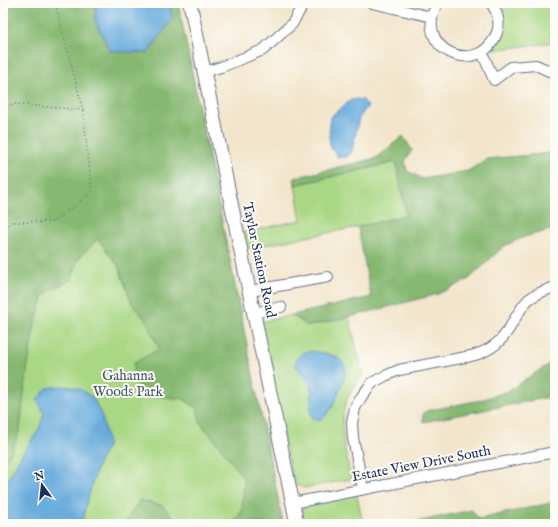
<svg xmlns="http://www.w3.org/2000/svg" width="558" height="527" font-family="'IM FELL English',serif">
	<style>
		.green { fill: #a9d783; stroke: #628370; fill-rule: evenodd }
		.forest { fill: #86b871; stroke: #507468 }
		.water { fill: #67abdc; stroke: #416d9d }
		.lines { fill: none; stroke-linecap: round; stroke-linejoin: round }
		.minor-casing { stroke: #666f84; stroke-width: 12 }
		.major-casing { stroke: #666f84; stroke-width: 15 }
		.path { stroke: #666f84; stroke-width: 1.5; stroke-dasharray: 1 3; stroke-linecap: butt }
		.minor { stroke: #fff; stroke-width: 10 }
		.major { stroke: #fff; stroke-width: 13 }
		.labels { text-anchor: middle; stroke-width: 4; stroke-linejoin: round; paint-order: stroke }
		.street-label { font-size: 14px; fill: #1b2f5e; stroke: #fdfcf7 }
		.park-label { font-size: 14px; fill: #3e5967; stroke: #fdfcf7 }
	</style>
	<rect width="100%" height="100%" fill="#fdfcf7"/>
	<filter id="ink" filterUnits="userSpaceOnUse"><feTurbulence type="fractalNoise" baseFrequency=".025" numOctaves="2"/><feDisplacementMap in="SourceGraphic" scale="8" xChannelSelector="R" yChannelSelector="G"/><feConvolveMatrix kernelMatrix="1 2 1 2 8 2 1 2 1" color-interpolation-filters="sRGB"/></filter>
	<filter id="wash" filterUnits="userSpaceOnUse"><feTurbulence type="fractalNoise" baseFrequency=".012" numOctaves="4" result="noise"/><feDisplacementMap in="SourceGraphic" scale="16" xChannelSelector="R" yChannelSelector="G"/><feGaussianBlur stdDeviation="0.9" result="paint"/><feColorMatrix in="noise" values="0 0 0 0 0 0 0 0 0 0 0 0 0 0 0 0 0 1.4 0 .05"/><feComposite in="paint" operator="in"/></filter>
	<g filter="url(#wash)">
		<rect width="100%" height="100%" fill="#f2e5cb"/>
		<!-- green -->
		<g class="green">
			<polygon points="3,3 178,3 283,524 44,524 6,483 3,491"/>
			<polygon points="509,3 555,3 555,42 493,50 499,34 499,8"/>
			<polygon points="396,162 407,216 358,227 244,249 241,233 301,220 295,185"/>
			<path d="M292,315L308,326L349,317L363,374C355,384 347,396 344,409C339,431 347,458 351,479L304,488L297,485L292,477L259,322ZM295,365L345,377L310,411C312,401 314,389 308,380C304,375 299,370 295,365Z"/>
			<path d="M357,495L363,524H302C302,518 300,511 305,506C312,502 347,497 357,495Z"/>
		</g>
		<!-- forest -->
		<g class="forest">
			<polygon points="3,3 178,3 283,524 233,524 242,511 244,479 228,457 200,422 197,408 183,399 146,395 133,377 134,363 159,349 147,322 131,302 119,267 98,239 78,259 72,279 44,294 34,327 25,384 20,430 11,453 3,462"/>
			<polygon points="403,136 412,150 405,161 407,171 423,179 468,171 487,159 541,154 555,152 555,229 524,237 504,246 469,279 438,294 349,317 308,326 292,315 371,297 358,227 406,215 396,162 295,185 294,178 376,158"/>
			<polygon points="555,360 555,396 423,422 423,414 426,411 481,400 508,391"/>
			<polygon points="140,500 163,506 179,524 123,524"/>
			<polygon points="555,502 555,524 406,524 472,510 479,519"/>
		</g>
		<!-- water -->
		<g class="water">
			<polygon points="96,3 170,3 172,19 148,53 110,51 95,20"/>
			<polygon points="357,99 363,100 368,106 359,118 352,152 347,157 338,157 331,148 329,138 330,117 351,100"/>
			<path d="M310,351C326,353 349,355 345,377L332,408L323,419L317,420L312,417C309,408 312,407 312,398C313,382 304,377 295,365L297,358L302,353Z"/>
			<polygon points="61,386 73,387 80,389 93,398 102,416 108,444 98,465 86,505 82,524 3,524 3,491 6,483 20,457 39,429 44,413 37,399 47,388"/>
		</g>
	</g>
	<g filter="url(#ink)">
		<g class="lines">
			<!-- minor casing -->
			<g class="minor-casing">
				<g id="minor">
					<polyline points="372,3 432,17"/>
					<path d="M438,3C411,48 477,79 496,35C501,24 498,13 491,3"/>
					<polyline points="482,52 494,80 511,67 536,65 549,71"/>
					<polyline points="204,72 221,67 263,50 292,24 304,3"/>
					<polyline points="250,291 328,277"/>
					<polyline points="254,313 281,307"/>
					<path d="M363,489L353,438L352,423L355,408L362,396L372,383L385,376L399,370L471,356C491,351 503,341 513,322C518,313 522,306 529,299C537,293 546,290 555,287"/>
					<polyline points="293,503 555,452"/>
				</g>
			</g>
			<!-- major casing -->
			<g class="major-casing">
				<polyline id="major" points="190,3 297,524"/>
			</g>
			<!-- path -->
			<g class="path">
				<polyline points="3,106 14,104 83,110 55,3"/>
				<polyline points="3,231 11,222 53,222 92,192 83,110"/>
			</g>
			<!-- minor -->
			<use href="#minor" class="minor"/>
			<!-- major -->
			<use href="#major" class="major"/>
		</g>
	</g>
	<g class="labels">
		<!-- street labels -->
		<g class="street-label">
			<text transform="translate(260 260) rotate(78)" y="5">Taylor Station Road</text>
			<text transform="translate(421 463) rotate(-11)" y="5">Estate View Drive South</text>
		</g>
		<!-- park labels -->
		<g class="park-label">
			<text x="128" y="380">Gahanna<tspan x="128" dy="16">Woods Park</tspan></text>
		</g>
	</g>
	<!-- margin -->
	<rect width="558" height="527" fill="none" stroke="#fdfcf7" stroke-width="16"/>
	<!-- north arrow -->
	<g transform="translate(42 485) rotate(345)" stroke="#fdfcf7" stroke-width="3" paint-order="stroke">
	<path d="M0-3L7 15L0 10L-7 15Z" fill="#1b2f5e"/>
	<text y="-6" font-size="11" font-weight="bold" text-anchor="middle" fill="#1b2f5e">N</text>
	</g>
</svg>
